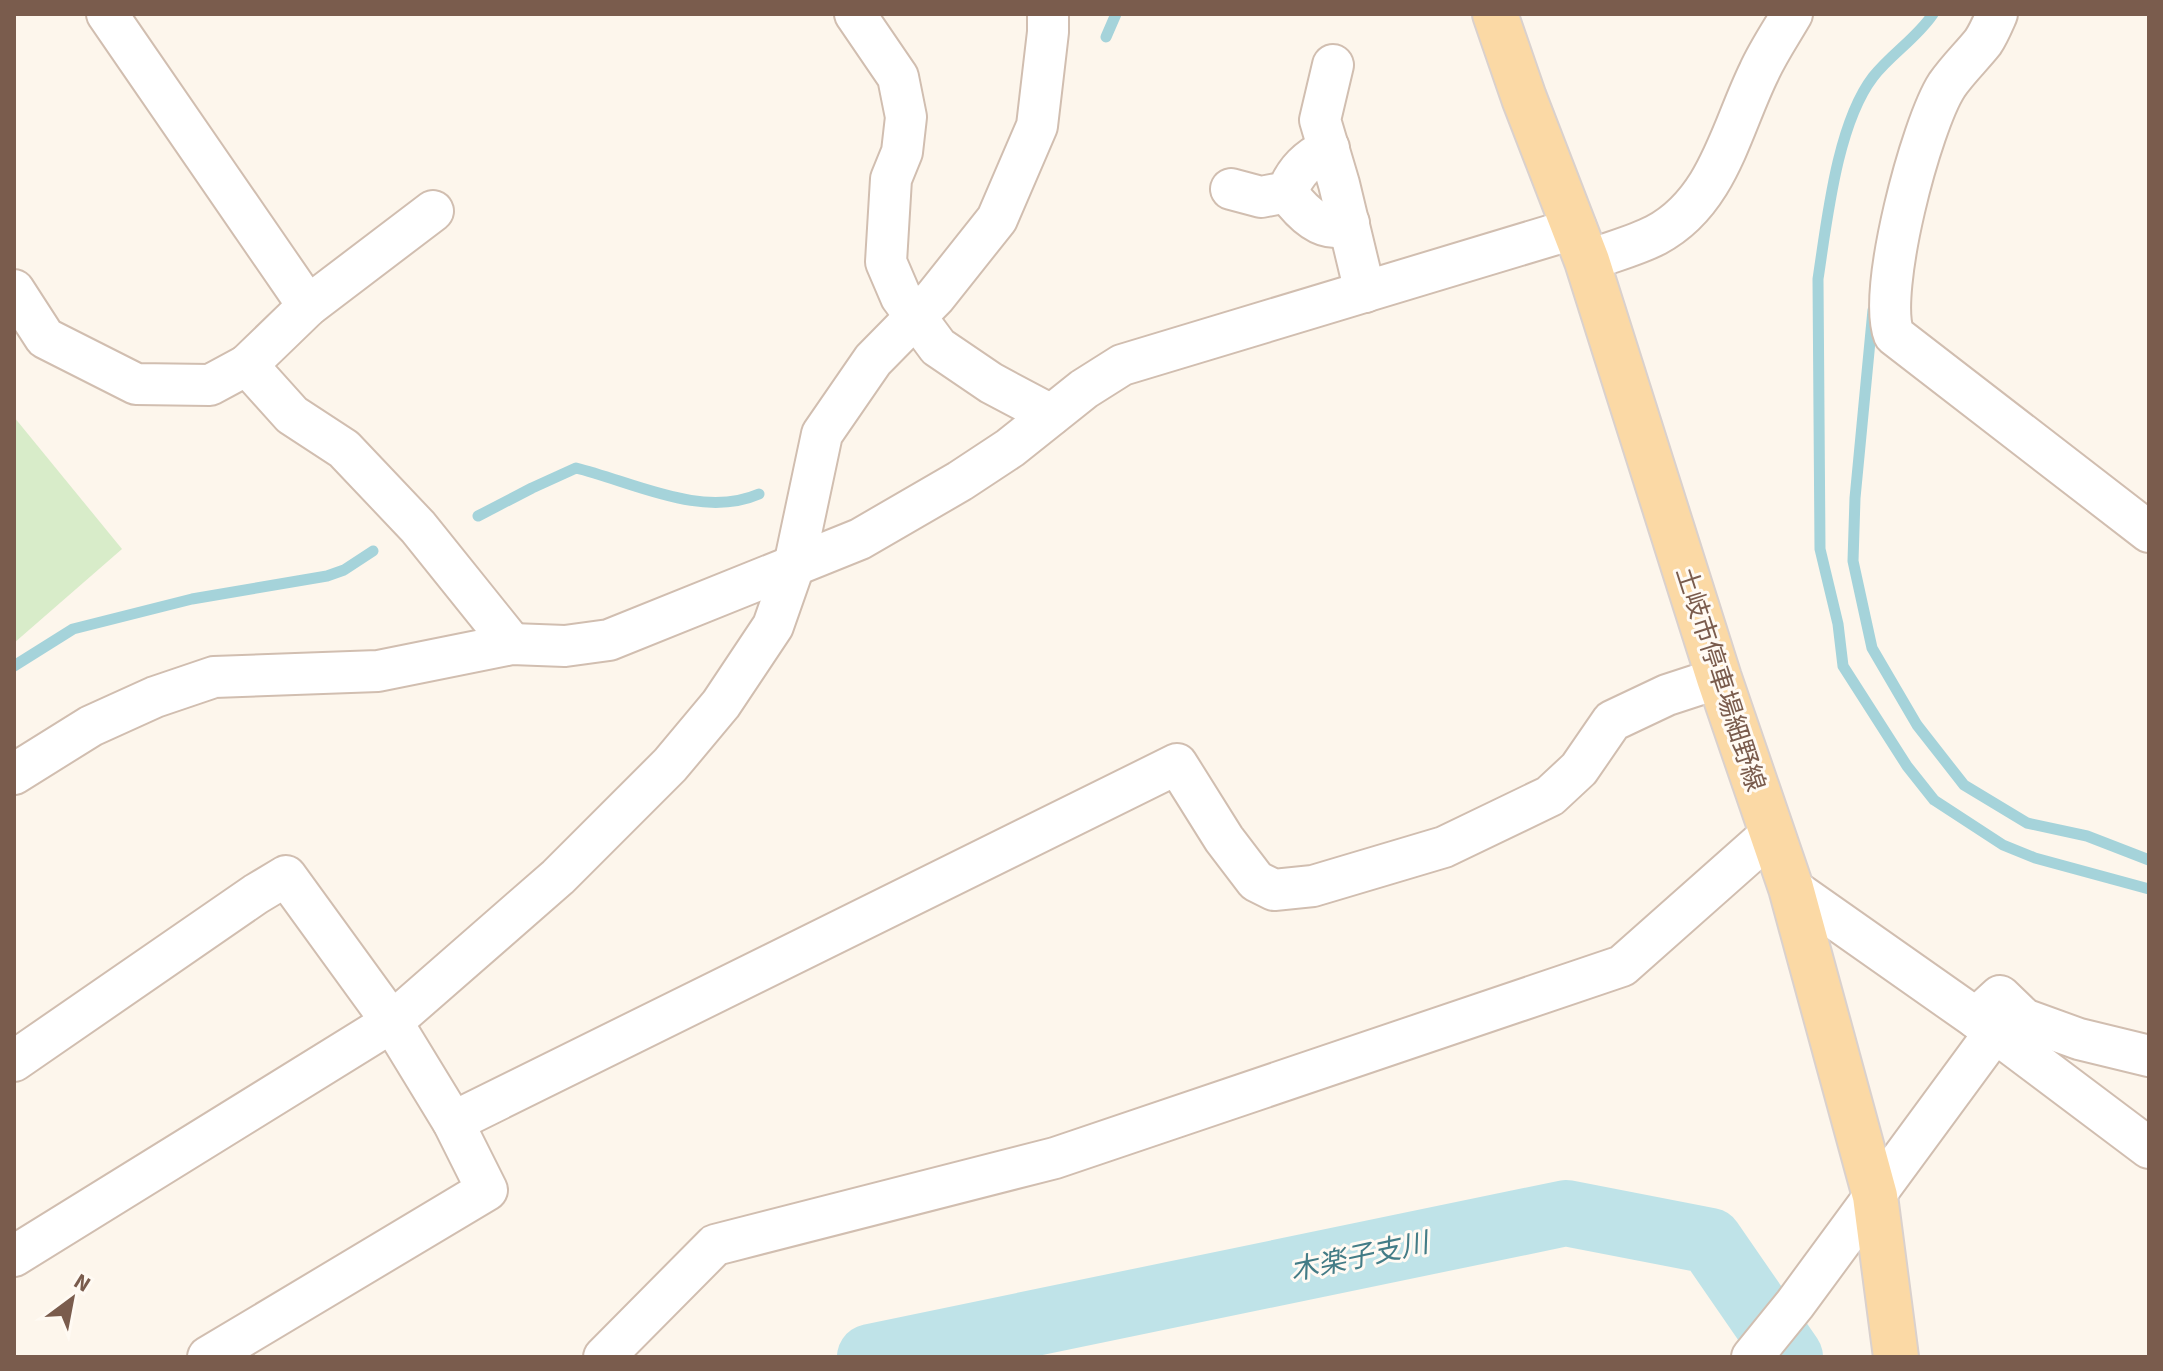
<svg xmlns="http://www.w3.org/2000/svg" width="2163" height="1371" font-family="'Source Sans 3','Noto Sans JP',sans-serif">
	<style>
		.green { fill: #d8ecc9 }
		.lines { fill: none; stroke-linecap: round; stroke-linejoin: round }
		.stream { stroke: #a5d3da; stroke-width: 11 }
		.river { stroke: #bfe3e8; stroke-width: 66 }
		.street-casing { stroke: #d1beb0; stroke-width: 44 }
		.primary-casing { stroke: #dad1cd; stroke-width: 48 }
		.street { stroke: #fff; stroke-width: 40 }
		.primary { stroke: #fbd9a5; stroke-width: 44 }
		.labels { text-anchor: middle; stroke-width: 6; stroke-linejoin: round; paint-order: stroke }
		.street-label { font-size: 26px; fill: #7a5c4d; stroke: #fffaf3 }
		.water-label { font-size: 28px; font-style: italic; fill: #437c86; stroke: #fffaf3 }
	</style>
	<rect width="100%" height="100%" fill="#fdf6ec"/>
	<!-- green -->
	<polygon class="green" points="14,417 122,549 14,643"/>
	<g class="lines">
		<!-- stream -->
		<g class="stream">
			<path d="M1933,14C1917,38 1891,54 1873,77C1837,124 1827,220 1818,279L1820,549L1838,624L1843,666L1907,766L1934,800L2003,845L2035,858L2149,889"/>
			<polyline points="1106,37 1116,14"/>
			<polyline points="1873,310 1855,498 1853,561 1872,648 1917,725 1964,785 2027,823 2087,836 2149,860"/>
			<path d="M478,516L532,488L576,468C633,482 702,519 759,494"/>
			<polyline points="14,666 73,629 192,599 327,576 344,570 373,551"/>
		</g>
		<!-- river -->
		<polyline class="river" points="870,1357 1566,1213 1710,1241 1790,1357"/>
		<!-- street casing -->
		<g class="street-casing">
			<g id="street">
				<polyline points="107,14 308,306"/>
				<polyline points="855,14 898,77 906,117 902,152 891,179 886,262 901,297 938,347 991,383 1051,415"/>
				<path d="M1997,14C1993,23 1989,33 1983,42C1972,56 1958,69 1947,85C1921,125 1877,292 1894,335L2149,532"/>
				<polyline points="1333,65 1320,120 1339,184 1365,292"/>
				<path d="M1231,189L1261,197L1287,192C1296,170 1308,159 1329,148"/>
				<path d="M1287,192C1297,206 1316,228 1336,227C1340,227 1344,224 1349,223"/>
				<polyline points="433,211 308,306 247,365 292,415 344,449 418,527 512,644"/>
				<path d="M1587,261C1610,252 1635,246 1656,235C1718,202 1731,129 1759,72C1768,52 1781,33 1792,14"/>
				<polyline points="14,290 45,338 136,384 210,385 247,365"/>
				<polyline points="14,774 91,726 155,697 214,677 378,671 512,644 565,646 609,640 860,539 960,481 1010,448 1084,389 1122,365 1576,228"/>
				<polyline points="1791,888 1976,1018 2149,1148"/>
				<polyline points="1976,1018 2000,996 2024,1019 2079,1039 2149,1056"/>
				<polyline points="14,1061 256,894 286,876 392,1022 453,1122 487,1190 208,1357"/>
				<polyline points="453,1122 1177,764 1224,839 1256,881 1274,890 1313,886 1444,847 1550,796 1579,769 1612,721 1667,695 1719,678"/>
				<polyline points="14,1256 392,1022 558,877 670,765 721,704 773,626 794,566 822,434 873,360 935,297 997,219 1037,126 1048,32 1048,14"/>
				<polyline points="604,1357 715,1245 1055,1158 1622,966 1772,833"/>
				<polyline points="1752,1357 1795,1304 1995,1032"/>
			</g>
		</g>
		<!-- primary casing -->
		<g class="primary-casing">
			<polyline id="primary" points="1495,14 1524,98 1587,261 1719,678 1791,888 1875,1196 1896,1357"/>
		</g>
		<!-- street -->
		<use href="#street" class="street"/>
		<!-- primary -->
		<use href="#primary" class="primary"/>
	</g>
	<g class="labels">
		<!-- street labels -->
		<g class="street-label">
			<text transform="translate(1721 679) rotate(72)" y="9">土岐市停車場細野線</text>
		</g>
		<!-- water labels -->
		<g class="water-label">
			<text transform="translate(1359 1256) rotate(-12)" y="10">木楽子支川</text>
		</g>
	</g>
	<!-- border -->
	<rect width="2163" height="1371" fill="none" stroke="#7a5c4d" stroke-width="32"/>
	<!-- north arrow -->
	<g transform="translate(72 1299) rotate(32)" stroke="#fffaf3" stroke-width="6" paint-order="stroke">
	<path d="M0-6L14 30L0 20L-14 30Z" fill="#7a5c4d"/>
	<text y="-12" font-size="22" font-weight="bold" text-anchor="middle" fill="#7a5c4d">N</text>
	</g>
</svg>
